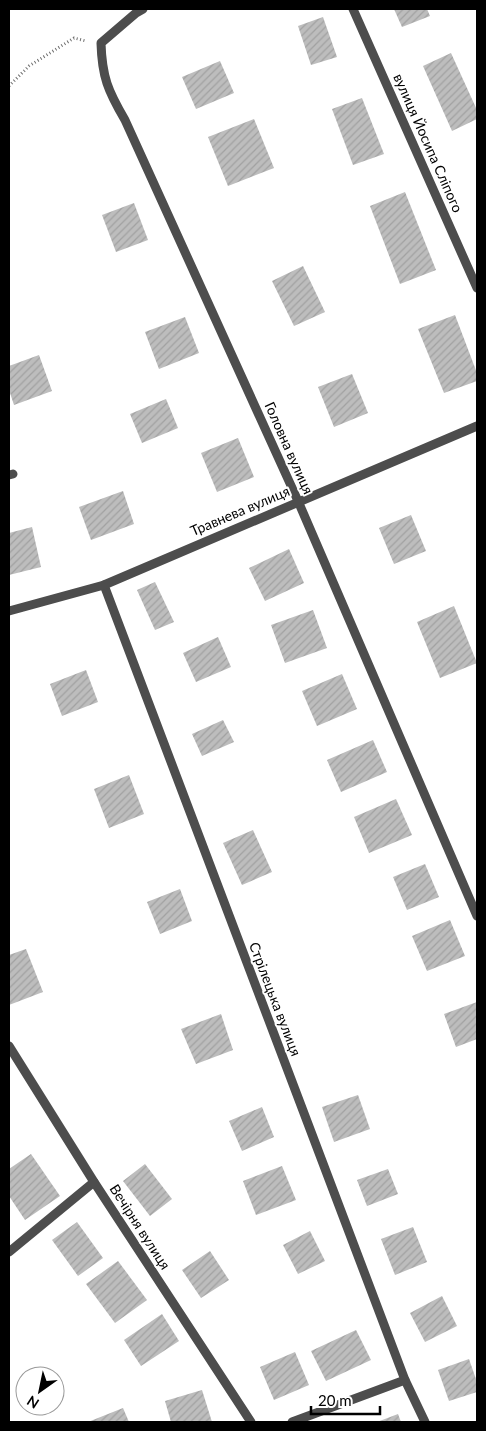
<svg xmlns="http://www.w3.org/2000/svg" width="486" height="1431" font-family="Lato,sans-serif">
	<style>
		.building { fill: url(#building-hatch) }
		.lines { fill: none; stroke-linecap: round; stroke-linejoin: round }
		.path { stroke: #6f6f6f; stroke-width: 3; stroke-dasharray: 1 2.5; stroke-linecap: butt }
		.minor { stroke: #4d4d4d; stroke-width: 9 }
		.labels { text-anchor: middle; stroke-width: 4; stroke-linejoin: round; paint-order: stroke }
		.street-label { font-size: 14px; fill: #000; stroke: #fff }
	</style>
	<defs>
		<pattern id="building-hatch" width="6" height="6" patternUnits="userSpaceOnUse" patternTransform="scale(1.25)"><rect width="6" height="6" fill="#bdbdbd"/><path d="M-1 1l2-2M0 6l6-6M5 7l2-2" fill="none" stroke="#a1a1a1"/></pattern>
	</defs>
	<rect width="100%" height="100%" fill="#fff"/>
	<!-- building -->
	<g class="building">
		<polygon points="394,9 427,9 430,16 402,27"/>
		<polygon points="323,17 337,57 311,65 298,26"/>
		<polygon points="451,53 477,110 477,119 452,131 423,66"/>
		<polygon points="220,61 234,93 196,109 182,77"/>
		<polygon points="362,98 384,154 353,165 332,109"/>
		<polygon points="254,119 274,168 228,186 208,137"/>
		<polygon points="405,192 436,270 400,284 370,206"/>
		<polygon points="134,203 148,240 116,252 102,215"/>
		<polygon points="303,266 325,312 294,326 272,281"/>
		<polygon points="455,315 477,373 477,381 444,393 418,329"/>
		<polygon points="185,317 199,353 159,369 145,332"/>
		<polygon points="39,355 52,391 14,405 9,390 9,366"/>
		<polygon points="352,374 368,413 334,427 318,387"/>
		<polygon points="166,399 178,428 142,443 130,414"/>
		<polygon points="238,438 254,477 217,492 201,453"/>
		<polygon points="123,491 134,524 91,540 79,507"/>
		<polygon points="411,515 426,551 394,564 379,528"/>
		<polygon points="32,527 41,567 9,575 9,533"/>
		<polygon points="289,549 304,583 265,601 249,568"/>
		<polygon points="155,582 174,622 155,630 137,590"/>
		<polygon points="454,606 477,663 440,678 417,622"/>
		<polygon points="313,610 327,648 285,663 271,625"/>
		<polygon points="218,637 231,667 196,682 183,653"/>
		<polygon points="86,670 98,702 62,716 50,684"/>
		<polygon points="342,674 357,709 317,726 302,691"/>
		<polygon points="223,720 234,742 202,756 192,734"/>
		<polygon points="373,740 387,772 341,792 327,760"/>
		<polygon points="129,775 144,814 109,828 94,789"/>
		<polygon points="396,799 412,835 369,853 354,817"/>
		<polygon points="253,830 272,872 242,885 223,843"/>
		<polygon points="425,864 439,897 407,910 393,877"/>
		<polygon points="180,889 192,921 160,934 147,902"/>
		<polygon points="450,920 465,956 427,971 412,936"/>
		<polygon points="26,949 43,992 9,1005 9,955"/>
		<polygon points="477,1002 477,1039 456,1047 444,1014"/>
		<polygon points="221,1014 233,1050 196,1064 181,1029"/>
		<polygon points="358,1095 370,1129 334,1142 322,1107"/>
		<polygon points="262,1107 274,1137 242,1151 229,1121"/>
		<polygon points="31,1154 60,1196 25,1220 9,1196 9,1169"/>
		<polygon points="145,1164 172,1199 150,1216 123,1181"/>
		<polygon points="282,1166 296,1200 256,1215 243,1181"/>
		<polygon points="388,1169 398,1194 367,1206 357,1180"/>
		<polygon points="77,1222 103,1258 78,1276 52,1240"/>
		<polygon points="413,1227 427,1262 395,1275 381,1239"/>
		<polygon points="310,1231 325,1261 298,1274 283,1245"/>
		<polygon points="210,1251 229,1280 201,1298 182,1270"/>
		<polygon points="118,1261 147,1300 115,1323 86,1284"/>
		<polygon points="442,1296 457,1326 425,1342 410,1313"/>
		<polygon points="162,1314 179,1341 141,1366 124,1340"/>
		<polygon points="356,1330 371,1360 326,1381 311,1351"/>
		<polygon points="295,1352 309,1385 274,1400 260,1367"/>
		<polygon points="469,1359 477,1382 477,1392 449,1401 438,1370"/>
		<polygon points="202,1390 212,1422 171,1422 165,1401"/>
		<polygon points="123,1408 129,1422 88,1422"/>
		<polygon points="398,1414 401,1422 377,1422"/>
	</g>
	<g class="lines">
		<!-- path -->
		<polyline class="path" points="9,86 29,66 74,38 86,41"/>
		<!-- minor -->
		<g class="minor">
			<path d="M143,9L136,13L101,43C102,77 108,91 125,120L298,501L477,916"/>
			<polyline points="353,9 477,288"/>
			<polyline points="9,475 13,474"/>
			<polyline points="104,585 405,1380 425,1422"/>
			<polyline points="9,611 104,585 477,426"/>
			<polyline points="9,1046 94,1182 251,1422"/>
			<polyline points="9,1252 94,1182"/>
			<polyline points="292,1422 405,1380"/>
		</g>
	</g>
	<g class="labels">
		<!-- street labels -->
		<g class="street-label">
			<text transform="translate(428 143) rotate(66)" y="5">вулиця Йосипа Сліпого</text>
			<text transform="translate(289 448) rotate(66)" y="5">Головна вулиця</text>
			<text transform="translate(240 511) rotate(-23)" y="5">Травнева вулиця</text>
			<text transform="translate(275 999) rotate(69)" y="5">Стрілецька вулиця</text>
			<text transform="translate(140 1227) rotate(57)" y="5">Вечірня вулиця</text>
		</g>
	</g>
	<!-- border -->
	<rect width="486" height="1431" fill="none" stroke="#000000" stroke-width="20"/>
	<!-- north arrow -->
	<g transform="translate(40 1391) rotate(213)"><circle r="24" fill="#ffffff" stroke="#999999"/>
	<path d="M0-4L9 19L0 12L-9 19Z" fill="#000000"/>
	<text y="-8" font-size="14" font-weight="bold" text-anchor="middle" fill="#000000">N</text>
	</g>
	<!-- scale -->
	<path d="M311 1406v8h69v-8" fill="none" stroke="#000000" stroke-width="2.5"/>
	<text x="318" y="1406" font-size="15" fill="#000000" stroke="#ffffff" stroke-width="4" paint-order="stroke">20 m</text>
</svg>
